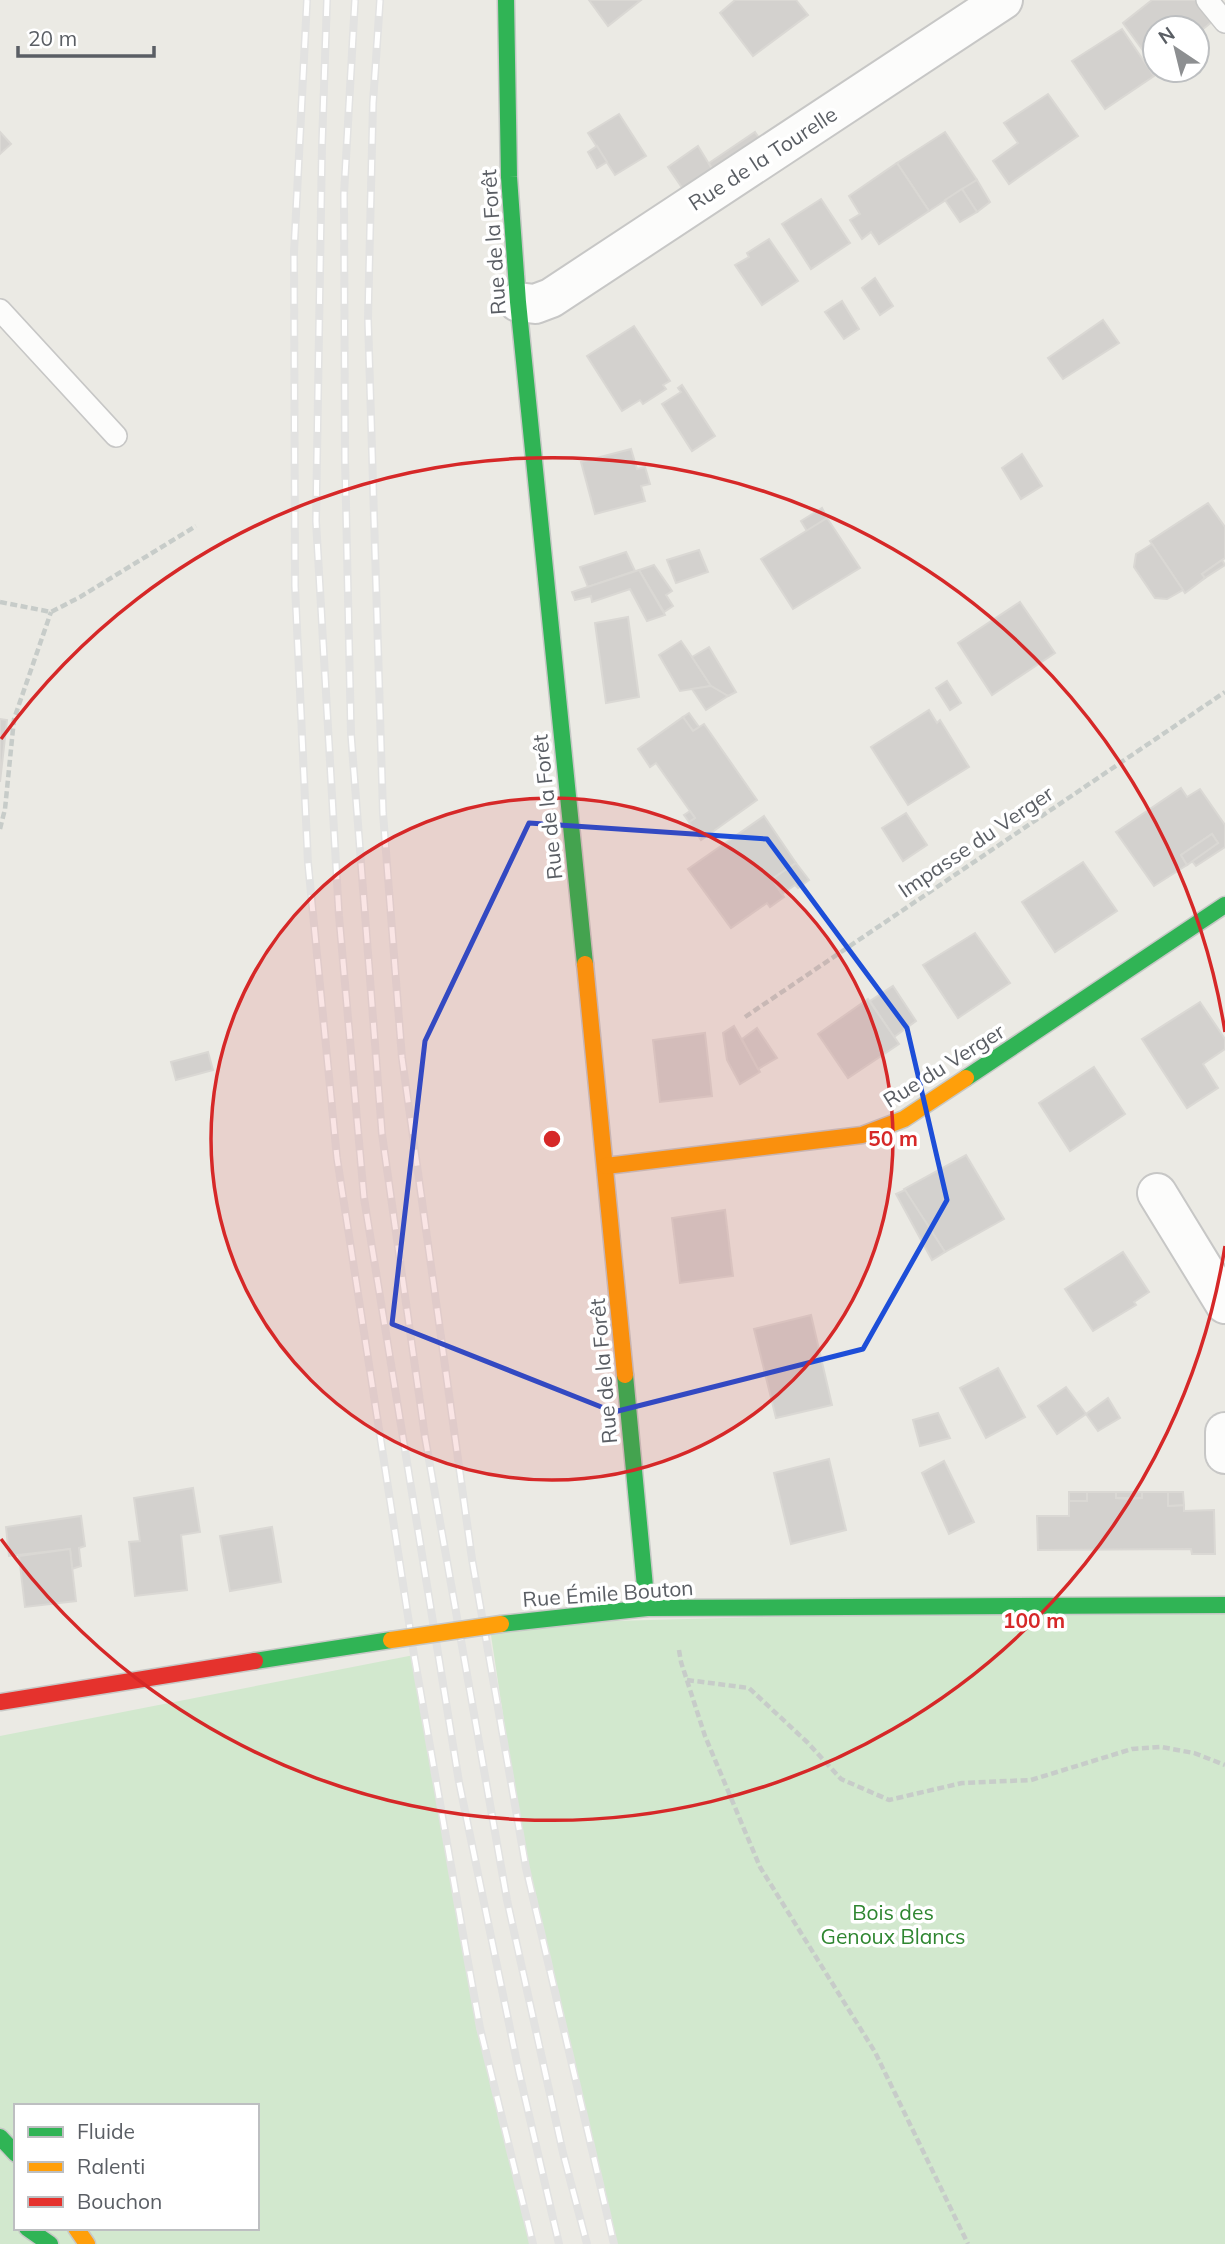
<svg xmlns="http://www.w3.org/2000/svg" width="1225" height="2244" font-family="Mulish,sans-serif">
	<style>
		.green { fill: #d2e8ce; fill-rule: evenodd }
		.building { fill: #d3d1ce; stroke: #dad8d4; stroke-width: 2 }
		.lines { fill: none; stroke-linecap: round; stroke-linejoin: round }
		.lane-casing { stroke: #c7c7c6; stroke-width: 24 }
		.street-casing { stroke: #c7c7c6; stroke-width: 42 }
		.fast-casing { stroke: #c7c8c6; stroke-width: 19 }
		.slow-casing { stroke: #c7c8c6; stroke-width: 19 }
		.jam-casing { stroke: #c7c8c6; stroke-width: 19 }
		.path { stroke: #c7ccc9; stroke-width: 4.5; stroke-dasharray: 7 3.5; stroke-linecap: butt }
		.lane { stroke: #fcfcfb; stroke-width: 21 }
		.street { stroke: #fcfcfb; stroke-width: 38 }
		.fast { stroke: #30b455; stroke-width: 16 }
		.slow { stroke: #ff9f0a; stroke-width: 16 }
		.jam { stroke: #e5322d; stroke-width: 16 }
		.rail-casing { stroke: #e2e2e1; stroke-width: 8 }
		.rail { stroke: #fff; stroke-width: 5; stroke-dasharray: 16; stroke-linecap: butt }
		.slow-bridge-casing { stroke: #c7c8c6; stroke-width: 19; stroke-linecap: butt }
		.slow-bridge { stroke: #ff9f0a; stroke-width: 16 }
		.marked { fill: none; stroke: #1d4ed8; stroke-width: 5; stroke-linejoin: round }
		.ring { fill: none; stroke: #d62828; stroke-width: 3.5 }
		.labels { text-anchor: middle; stroke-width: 7; stroke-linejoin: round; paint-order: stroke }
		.street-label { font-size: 21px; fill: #5a5e64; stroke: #fff }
		.park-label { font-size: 21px; fill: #2f8631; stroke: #fff }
		.centre { fill: #d62828; stroke: #fff; stroke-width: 3.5 }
		.ring-label { font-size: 21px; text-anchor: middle; font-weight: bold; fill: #d62828; stroke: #fff; stroke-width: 7; stroke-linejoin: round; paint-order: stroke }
	</style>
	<rect width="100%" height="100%" fill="#ebeae4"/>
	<!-- green -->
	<g class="green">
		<polygon points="1225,1605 1225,2244 614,2244 526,1868 491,1635 501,1624"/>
		<path d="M414,1655L480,2028L533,2244H0V1736ZM16,2106H257V2228H16Z"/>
	</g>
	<!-- building -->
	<g class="building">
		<polygon points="589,0 641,0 608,26"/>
		<polygon points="735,0 796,0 808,15 753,56 720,13"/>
		<polygon points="1152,0 1197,0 1214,20 1197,34 1197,28 1155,28 1155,67 1123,23"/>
		<polygon points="1122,29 1154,76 1105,109 1072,61"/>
		<polygon points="1048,94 1078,136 1009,184 993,161 1018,143 1004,123"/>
		<polygon points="619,114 646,156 615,175 588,133"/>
		<polygon points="0,132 11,144 0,154"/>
		<polygon points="755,132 759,138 712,169 709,163"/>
		<polygon points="945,132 977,180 929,211 897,163"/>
		<polygon points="597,146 607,162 597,168 588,152"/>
		<polygon points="698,146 712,169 683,189 668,167"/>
		<polygon points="897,163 929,211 879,244 871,232 862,239 850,220 860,214 849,196"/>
		<polygon points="977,180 990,202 977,212 962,189"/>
		<polygon points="962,189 977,212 960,222 945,200"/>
		<polygon points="821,199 850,243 811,269 782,224"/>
		<polygon points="769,239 798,281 762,305 735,265 749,257 747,253"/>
		<polygon points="875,278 893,306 880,315 862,288"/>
		<polygon points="842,301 859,329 844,339 825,312"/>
		<polygon points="1103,320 1119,343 1063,379 1048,358"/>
		<polygon points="634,326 670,381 663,385 666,389 643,404 640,400 622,411 587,356"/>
		<polygon points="682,385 715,436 692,451 662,404 681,392 678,388"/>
		<polygon points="631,449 637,469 645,467 650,484 641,486 645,501 595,514 581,462"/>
		<polygon points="1022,454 1042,486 1021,499 1002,468"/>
		<polygon points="1208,503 1225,527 1225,558 1202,574 1205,578 1185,593 1150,541"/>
		<polygon points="822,508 827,518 807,531 801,521"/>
		<polygon points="827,518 860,568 793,609 761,559"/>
		<polygon points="1152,544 1183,590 1167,599 1155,598 1134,567 1136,554"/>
		<polygon points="699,550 708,572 676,583 667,560"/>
		<polygon points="626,552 635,571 588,587 580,567"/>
		<polygon points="1222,560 1225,565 1205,578 1202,574"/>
		<polygon points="654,565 672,591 666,595 673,606 664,612 639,570"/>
		<polygon points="639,570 665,615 647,621 630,589 592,602 591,596 575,600 572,592"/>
		<polygon points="1020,602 1055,653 992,695 958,643"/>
		<polygon points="628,617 639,697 606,703 595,623"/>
		<polygon points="681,641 692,657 711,686 680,691 659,655"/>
		<polygon points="709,647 736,692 728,696 711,686 692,657"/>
		<polygon points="947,681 961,703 950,710 936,688"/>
		<polygon points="711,686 728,696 706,710 692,689"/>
		<polygon points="929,710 937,723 940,720 969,767 908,805 871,747"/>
		<polygon points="689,713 699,727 693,731 683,717"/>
		<polygon points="683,717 693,731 704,724 757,800 701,840 689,822 695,818 656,763 650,767 638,749"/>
		<polygon points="0,719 7,720 0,782"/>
		<polygon points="1181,788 1187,797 1200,789 1225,825 1225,847 1196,866 1192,861 1218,843 1212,834 1181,855 1187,865 1154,886 1116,832"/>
		<polygon points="690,811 695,818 689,822 684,815"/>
		<polygon points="906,813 927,845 903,861 882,828"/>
		<polygon points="764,816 796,863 772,879 784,897 770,907 767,903 731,928 688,869"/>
		<polygon points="1212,834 1218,843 1187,865 1181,855"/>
		<polygon points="1083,862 1117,911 1055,952 1022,902"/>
		<polygon points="796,863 809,880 798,888 795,885 782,894 772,879"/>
		<polygon points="975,933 1010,983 958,1018 923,965"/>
		<polygon points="893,986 916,1021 894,1037 870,1001"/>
		<polygon points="868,999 899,1044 848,1078 818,1034"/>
		<polygon points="1200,1002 1225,1039 1225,1049 1203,1064 1218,1088 1187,1108 1142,1039"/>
		<polygon points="734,1026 760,1072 740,1084 727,1060 723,1033"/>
		<polygon points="757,1028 777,1058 758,1069 742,1039"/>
		<polygon points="705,1033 712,1096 660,1102 653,1040"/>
		<polygon points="208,1052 213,1070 176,1080 171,1062"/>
		<polygon points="1094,1067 1125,1114 1070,1151 1039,1103"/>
		<polygon points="966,1155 1004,1219 945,1252 904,1189"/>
		<polygon points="905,1190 945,1252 932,1260 896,1194"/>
		<polygon points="725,1210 733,1276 680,1283 672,1218"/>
		<polygon points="1123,1252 1149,1292 1134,1302 1136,1305 1093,1331 1065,1289"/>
		<polygon points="811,1315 832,1405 776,1418 754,1329"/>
		<polygon points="998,1368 1025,1417 986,1438 960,1388"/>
		<polygon points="1066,1387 1086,1414 1057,1434 1038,1406"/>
		<polygon points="1108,1398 1120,1418 1098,1431 1086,1414"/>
		<polygon points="938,1413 950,1438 920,1446 913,1420"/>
		<polygon points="829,1459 846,1530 791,1544 774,1473"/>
		<polygon points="944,1461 974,1522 949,1534 922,1473"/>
		<polygon points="193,1488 200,1532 181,1535 187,1590 135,1596 129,1542 140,1541 134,1498"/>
		<rect x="1069" y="1492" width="18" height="9"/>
		<polygon points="1087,1492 1116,1492 1116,1498 1128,1499 1142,1498 1142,1492 1168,1492 1168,1506 1184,1505 1184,1511 1214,1510 1215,1554 1192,1554 1191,1549 1038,1550 1037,1516 1069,1516 1069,1501 1087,1501"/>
		<rect x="1116" y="1492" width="26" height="6"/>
		<polygon points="1168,1492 1183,1492 1184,1505 1168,1506"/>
		<polygon points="81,1516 85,1546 79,1548 81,1566 72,1569 70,1549 9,1556 6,1527"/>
		<polygon points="272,1527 281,1582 230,1591 220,1536"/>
		<polygon points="70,1549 76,1601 25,1607 19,1556"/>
	</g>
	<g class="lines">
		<!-- lane casing -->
		<g class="lane-casing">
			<g id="lane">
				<polyline points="1207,0 1225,22"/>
				<polyline points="0,310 116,436"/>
			</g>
		</g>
		<!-- street casing -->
		<g class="street-casing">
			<g id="street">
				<polyline points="518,302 535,304 551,298 1003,0"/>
				<polyline points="1157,1193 1225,1304"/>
				<polyline points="1225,1432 1225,1454"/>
			</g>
		</g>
		<!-- fast casing -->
		<g class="fast-casing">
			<g id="fast">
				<polyline points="506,0 509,177 518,302 585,964"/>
				<polyline points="966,1078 1225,905"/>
				<polyline points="625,1375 647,1608"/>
				<polyline points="501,1624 647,1608 1225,1605"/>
				<polyline points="255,1661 391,1640"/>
				<polyline points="0,2137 16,2154"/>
				<polyline points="27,2228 50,2244"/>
			</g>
		</g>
		<!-- slow casing -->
		<g class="slow-casing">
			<g id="slow">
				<polyline points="585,964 625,1375"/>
				<polyline points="606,1166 862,1135 904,1119 966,1078"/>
				<polyline points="76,2228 87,2244"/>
			</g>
		</g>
		<!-- jam casing -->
		<g class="jam-casing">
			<polyline id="jam" points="0,1702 255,1661"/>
		</g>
		<!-- path -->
		<g class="path">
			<polyline points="0,602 51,612 80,597 196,526"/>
			<polyline points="0,829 5,809 14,719 51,612"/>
			<polyline points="745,1017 1225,692"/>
			<polyline points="679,1650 681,1662 705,1736 760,1867 875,2052 968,2244"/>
			<polyline points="687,1680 749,1688 807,1742 841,1779 889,1800 962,1783 1031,1780 1132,1749 1161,1747 1194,1753 1225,1765"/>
		</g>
		<!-- lane -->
		<use href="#lane" class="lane"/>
		<!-- street -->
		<use href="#street" class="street"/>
		<!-- fast -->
		<use href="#fast" class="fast"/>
		<!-- slow -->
		<use href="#slow" class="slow"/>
		<!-- jam -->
		<use href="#jam" class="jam"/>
		<!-- rail casing -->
		<g class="rail-casing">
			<g id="rail">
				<polyline points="307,0 294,252 295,586 308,863 337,1158 414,1655 466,1951 480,2028 533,2244"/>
				<polyline points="327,0 322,145 316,521 339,916 364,1198 459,1782 519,2072 559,2244"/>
				<polyline points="355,0 344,194 345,460 351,734 382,1134 425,1437 507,1900 563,2153 587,2244"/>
				<polyline points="380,0 373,103 368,319 383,813 402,1058 472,1559 526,1868 614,2244"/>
			</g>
		</g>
		<!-- rail -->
		<use href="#rail" class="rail"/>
		<!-- slow-bridge casing -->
		<g class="slow-bridge-casing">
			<polyline id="slow-bridge" points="391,1640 501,1624"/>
		</g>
		<!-- slow-bridge -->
		<use href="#slow-bridge" class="slow-bridge"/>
	</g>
	<!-- marked area -->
	<path class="marked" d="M529,823L767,839L907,1028L947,1200L863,1349L614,1412L392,1324L425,1041Z"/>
	<!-- distance rings -->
	<circle cx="552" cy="1139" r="341" fill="#d62828" fill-opacity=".12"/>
	<g class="ring">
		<circle cx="552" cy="1139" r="341"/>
		<path d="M1225 1246A681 681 0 0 1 1 1539M1 739A681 681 0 0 1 1225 1032"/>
	</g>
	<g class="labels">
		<!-- street labels -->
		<g class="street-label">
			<text transform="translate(763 159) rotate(-33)" y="7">Rue de la Tourelle</text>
			<text transform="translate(494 242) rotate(-94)" y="7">Rue de la Forêt</text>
			<text transform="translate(548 807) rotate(-96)" y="7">Rue de la Forêt</text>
			<text transform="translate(976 842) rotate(-34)" y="7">Impasse du Verger</text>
			<text transform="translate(944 1066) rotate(-32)" y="7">Rue du Verger</text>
			<text transform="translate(604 1371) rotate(-95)" y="7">Rue de la Forêt</text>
			<text transform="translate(608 1594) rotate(-4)" y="7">Rue Émile Bouton</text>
		</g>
		<!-- park labels -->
		<g class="park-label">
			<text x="893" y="1920">Bois des<tspan x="893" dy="24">Genoux Blancs</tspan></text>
		</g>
	</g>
	<circle cx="552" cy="1139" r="10" class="centre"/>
	<g class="ring-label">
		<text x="893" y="1146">50 m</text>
		<text x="1034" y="1628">100 m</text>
	</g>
	<!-- legend -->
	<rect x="14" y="2104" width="245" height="126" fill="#ffffff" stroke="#bdbfc1" stroke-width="2"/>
	<rect x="28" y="2127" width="35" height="10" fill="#30b455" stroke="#bdbfc1" stroke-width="2"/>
	<text x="77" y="2139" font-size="21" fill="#5a5e64">Fluide</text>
	<rect x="28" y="2162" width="35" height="10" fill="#ff9f0a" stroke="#bdbfc1" stroke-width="2"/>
	<text x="77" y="2174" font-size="21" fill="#5a5e64">Ralenti</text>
	<rect x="28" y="2197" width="35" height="10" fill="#e5322d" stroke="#bdbfc1" stroke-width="2"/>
	<text x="77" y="2209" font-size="21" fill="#5a5e64">Bouchon</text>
	<!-- north arrow -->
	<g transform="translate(1176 49) rotate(325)"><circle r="33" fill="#ffffff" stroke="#bdbfc1" stroke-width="2"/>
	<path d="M0-5L12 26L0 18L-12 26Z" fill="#8d8f91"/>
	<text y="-10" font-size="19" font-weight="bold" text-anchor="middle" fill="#5a5e64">N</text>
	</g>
	<!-- scale -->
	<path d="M18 46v10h136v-10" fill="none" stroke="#5a5e64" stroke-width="3.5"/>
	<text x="28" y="46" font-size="21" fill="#5a5e64" stroke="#ffffff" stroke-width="5" paint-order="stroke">20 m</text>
</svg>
